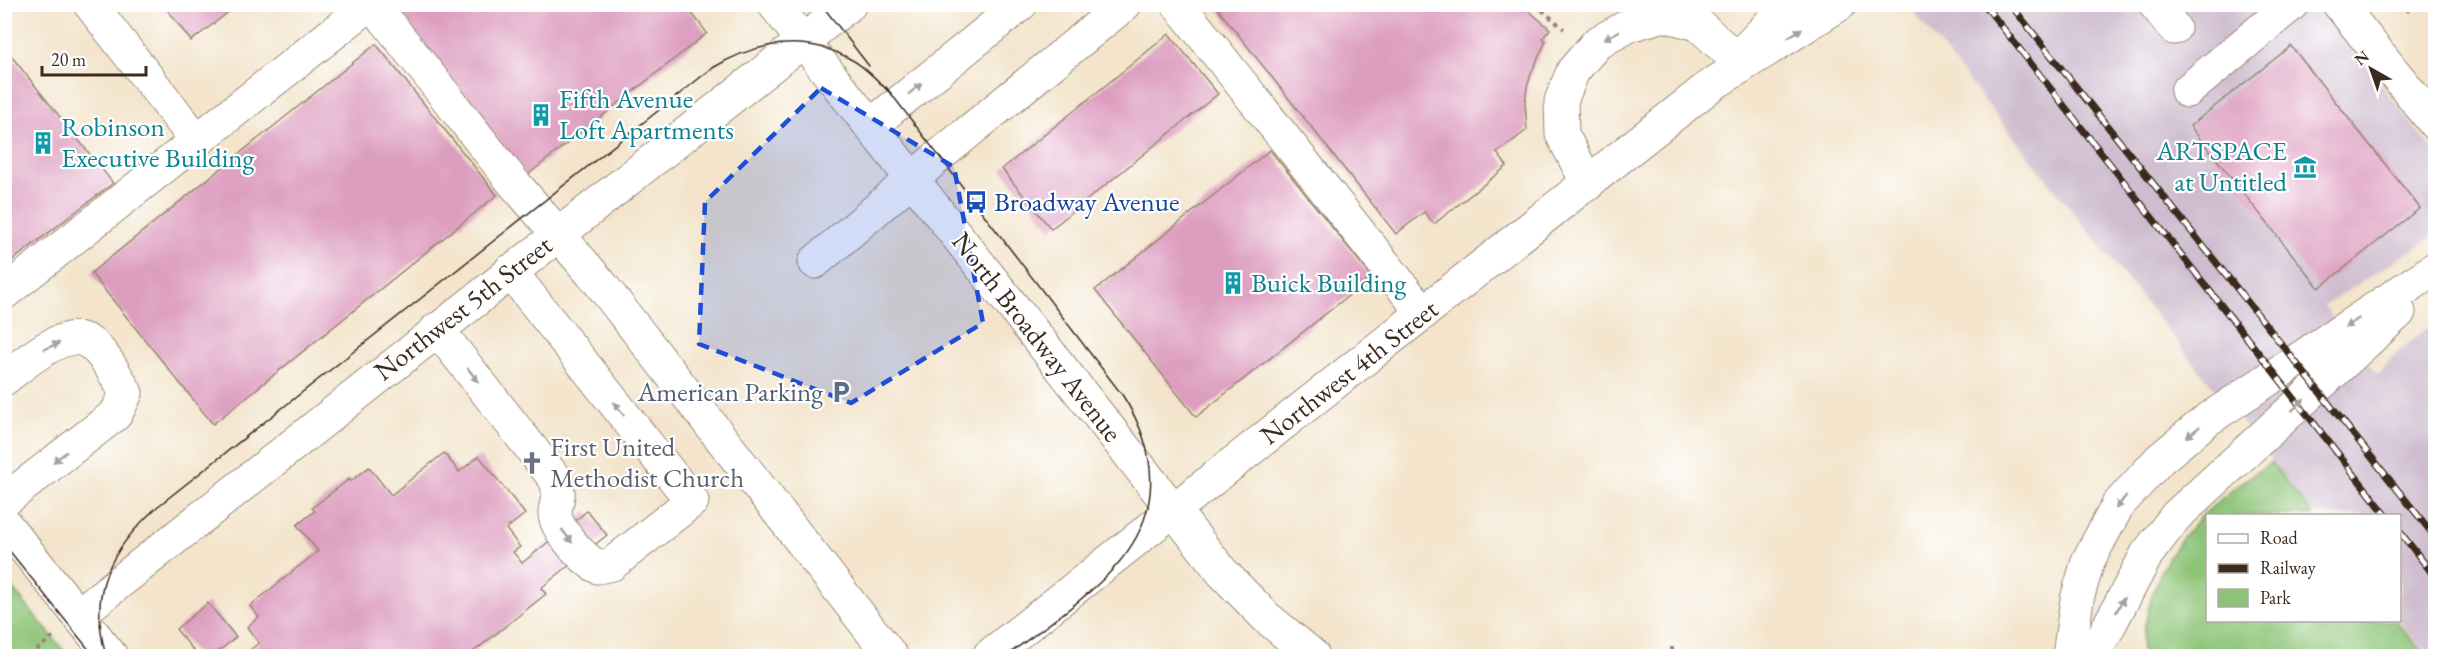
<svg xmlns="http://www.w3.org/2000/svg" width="2440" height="661" font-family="'EB Garamond',serif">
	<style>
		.industrial { fill: #cfbdcf }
		.green { fill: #8cc477; stroke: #64774a; stroke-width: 1.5 }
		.building { fill: #dd9dbf }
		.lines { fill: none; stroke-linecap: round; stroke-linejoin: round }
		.minor-casing { stroke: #978774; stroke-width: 35 }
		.major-casing { stroke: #978774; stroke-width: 35 }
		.path { stroke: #978774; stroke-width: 4; stroke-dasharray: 4.5 4.5; stroke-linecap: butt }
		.minor { stroke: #fff; stroke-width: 33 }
		.major { stroke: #fff; stroke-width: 33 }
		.tram { stroke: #3b2a1e; stroke-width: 1.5 }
		.rail-casing { stroke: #3b2a1e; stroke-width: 7 }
		.rail { stroke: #fff; stroke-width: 4.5; stroke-dasharray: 14; stroke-linecap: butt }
		.oneway { fill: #a79f9a }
		.marked { fill: #1d4ed8; fill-opacity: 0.2; stroke: #1d4ed8; stroke-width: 4.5; stroke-dasharray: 12 8; stroke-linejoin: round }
		.labels { text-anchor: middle; stroke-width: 4.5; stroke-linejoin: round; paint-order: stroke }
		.culture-label { font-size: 27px; fill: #0d838f; stroke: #fff; text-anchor: start }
		.transit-label { font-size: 27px; fill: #164399; stroke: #fff; text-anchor: start }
		.street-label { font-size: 27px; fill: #3b2a1e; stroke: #fff }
		.service-label { font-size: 27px; fill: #4e5e75; stroke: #fff; text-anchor: end }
		.worship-label { font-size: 27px; fill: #5b616d; stroke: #fff; text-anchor: start }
	</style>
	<rect width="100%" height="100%" fill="#fff"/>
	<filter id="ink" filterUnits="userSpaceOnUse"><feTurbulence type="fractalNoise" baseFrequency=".0167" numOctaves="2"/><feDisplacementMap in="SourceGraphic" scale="12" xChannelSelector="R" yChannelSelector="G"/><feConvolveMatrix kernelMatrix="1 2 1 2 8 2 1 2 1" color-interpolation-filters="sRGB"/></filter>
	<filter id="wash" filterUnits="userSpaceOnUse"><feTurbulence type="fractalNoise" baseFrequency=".008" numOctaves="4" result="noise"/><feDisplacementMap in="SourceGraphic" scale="24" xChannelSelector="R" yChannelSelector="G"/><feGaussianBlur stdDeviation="1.35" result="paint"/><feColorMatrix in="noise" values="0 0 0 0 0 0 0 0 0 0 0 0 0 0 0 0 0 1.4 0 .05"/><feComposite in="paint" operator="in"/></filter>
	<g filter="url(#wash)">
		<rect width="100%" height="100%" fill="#f3e4cb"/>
		<!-- industrial -->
		<polygon class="industrial" points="2304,4 2310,11 2317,5 2435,153 2435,235 2324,306 2377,375 2397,353 2435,322 2435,656 2427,656 2399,621 2400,516 2315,515 1908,5"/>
		<!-- green -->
		<g class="green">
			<path d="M2271,462L2313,515L2208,516V620L2396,621L2425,656H2142C2140,644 2144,632 2146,620C2159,544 2210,503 2271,462Z"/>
			<polygon points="5,579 68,656 5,656"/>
		</g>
		<g id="blocks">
			<!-- building -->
			<g class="building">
				<polygon points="163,4 239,4 191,41"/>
				<polygon points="392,4 685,4 707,33 526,176"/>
				<polygon points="1214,4 1521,4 1550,29 1543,38 1546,41 1532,71 1527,87 1525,103 1527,130 1497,153 1507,166 1434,224 1424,212 1396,234"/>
				<polygon points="2402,4 2418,4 2408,12"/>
				<polygon points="1169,34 1218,94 1051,229 1002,169"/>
				<polygon points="376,44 497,195 213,424 91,273"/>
				<polygon points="2291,46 2420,208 2319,288 2190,126"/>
				<polygon points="4,47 113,183 4,267"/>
				<polygon points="1270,150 1372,277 1196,417 1095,290"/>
				<polygon points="444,453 459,472 479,456 525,514 506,529 520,547 513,552 522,563 587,511 607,535 541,588 546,594 468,656 242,656 259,643 247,627 259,617 250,606 318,551 297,525 315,511 312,508 349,479 351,481 369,467 391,495"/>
				<polygon points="208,603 236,637 213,656 198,656 176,629"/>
			</g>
		</g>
	</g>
	<g filter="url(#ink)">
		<use href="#blocks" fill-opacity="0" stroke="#978774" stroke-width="1.5"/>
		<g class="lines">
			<!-- minor casing -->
			<g class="minor-casing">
				<g id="minor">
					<polyline points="90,4 197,141"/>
					<polyline points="373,4 513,182 600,283 891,656"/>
					<polyline points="1178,4 1423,313"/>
					<polyline points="2155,4 2174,28"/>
					<polyline points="2339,4 2436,125"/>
					<polyline points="1747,48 1789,4"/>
					<polyline points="2187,91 2292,4"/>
					<polyline points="870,126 1021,4"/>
					<polyline points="1588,184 1562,134 1561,101 1573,71 1597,43 1630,25 1664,15 1698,24 1736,59"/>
					<polyline points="815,262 939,156 1125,4"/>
					<polyline points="4,293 370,4"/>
					<path d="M437,329L556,480C561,500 556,497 555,513C554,528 585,561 598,567L612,564L692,501L510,271"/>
					<path d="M4,379C23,365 65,325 90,343C106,355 116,376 126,393L116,414L4,501"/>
					<polyline points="4,523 111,656"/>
					<polyline points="78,615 803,41"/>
					<polyline points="989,656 1710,86 1840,4"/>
					<polyline points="2069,656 2077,599 2088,561 2118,505 2160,459 2207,420 2436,268"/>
					<polyline points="2093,656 2147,554 2176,516 2399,312"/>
				</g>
			</g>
			<!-- major casing -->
			<g class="major-casing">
				<g id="major">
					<polyline points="774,4 1223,573 1266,617 1313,656"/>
					<polyline points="803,41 850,4"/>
				</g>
			</g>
			<!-- path -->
			<g class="path">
				<polyline points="1535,4 1564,29"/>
				<polyline points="4,601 5,600"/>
				<polyline points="1672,647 1672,655"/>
				<polyline points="29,656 53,637"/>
			</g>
			<!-- minor -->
			<use href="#minor" class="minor"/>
			<!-- major -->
			<use href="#major" class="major"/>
			<!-- tram -->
			<g class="tram">
				<polyline points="821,4 869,66"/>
				<path d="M886,87L1123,396C1160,454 1163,516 1113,569C1084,601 1040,630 1006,656"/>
				<polyline points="4,544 94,656"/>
				<path d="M106,656C88,591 109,551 157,507L711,69C754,42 806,33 852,60C867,68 879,82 890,93"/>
			</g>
			<!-- rail casing -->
			<g class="rail-casing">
				<g id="rail">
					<polyline points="1984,4 2387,516"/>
					<polyline points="2010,4 2436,538"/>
					<polyline points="2400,532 2436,578"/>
				</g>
			</g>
			<!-- rail -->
			<use href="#rail" class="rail"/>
		</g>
		<!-- one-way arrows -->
		<defs><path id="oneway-solid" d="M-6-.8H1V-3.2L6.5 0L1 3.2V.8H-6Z" transform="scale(1.5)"/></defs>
		<g class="oneway">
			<use href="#oneway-solid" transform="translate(1795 33) rotate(-32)"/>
			<use href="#oneway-solid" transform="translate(1612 35) rotate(151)"/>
			<use href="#oneway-solid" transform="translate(915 89) rotate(-39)"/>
			<use href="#oneway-solid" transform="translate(2352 323) rotate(146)"/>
			<use href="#oneway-solid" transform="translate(52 346) rotate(-24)"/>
			<use href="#oneway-solid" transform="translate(473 375) rotate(52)"/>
			<use href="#oneway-solid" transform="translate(2298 405) rotate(-43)"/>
			<use href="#oneway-solid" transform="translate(619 409) rotate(-128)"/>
			<use href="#oneway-solid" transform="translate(2193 432) rotate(141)"/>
			<use href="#oneway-solid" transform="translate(60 457) rotate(142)"/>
			<use href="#oneway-solid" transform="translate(2121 502) rotate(128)"/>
			<use href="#oneway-solid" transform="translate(567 536) rotate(52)"/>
			<use href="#oneway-solid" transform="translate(2120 605) rotate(-62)"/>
		</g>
	</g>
	<!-- marked area -->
	<path class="marked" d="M821,88L954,167L983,323L851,403L699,344L705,202Z"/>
	<!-- icons -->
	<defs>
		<g id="building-bare" transform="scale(1.8)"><path d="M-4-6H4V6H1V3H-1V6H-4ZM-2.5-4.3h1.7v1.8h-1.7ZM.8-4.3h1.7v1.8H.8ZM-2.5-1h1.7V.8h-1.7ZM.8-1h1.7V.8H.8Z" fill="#0f9aa8" stroke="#fff" stroke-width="2.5" paint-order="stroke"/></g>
		<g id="museum-bare" transform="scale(1.8)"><path d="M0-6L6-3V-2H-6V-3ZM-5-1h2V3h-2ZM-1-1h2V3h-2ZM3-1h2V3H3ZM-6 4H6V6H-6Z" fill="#0f9aa8" stroke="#fff" stroke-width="2.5" paint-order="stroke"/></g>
		<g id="bus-bare" transform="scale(1.8)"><path d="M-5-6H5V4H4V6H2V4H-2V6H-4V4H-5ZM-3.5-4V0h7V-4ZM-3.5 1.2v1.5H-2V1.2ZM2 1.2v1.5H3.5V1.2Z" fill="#1a4fb4" stroke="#fff" stroke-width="2.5" paint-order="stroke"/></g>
		<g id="parking-bare" transform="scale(1.8)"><path d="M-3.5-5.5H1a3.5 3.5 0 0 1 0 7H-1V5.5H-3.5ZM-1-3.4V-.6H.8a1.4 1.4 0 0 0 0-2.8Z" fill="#5c6f8a" stroke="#fff" stroke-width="2.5" paint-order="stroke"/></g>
		<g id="church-bare" transform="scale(1.8)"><path d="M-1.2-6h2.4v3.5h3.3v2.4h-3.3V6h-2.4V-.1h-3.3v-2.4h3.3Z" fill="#6b7280" stroke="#fff" stroke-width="2.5" paint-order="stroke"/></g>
	</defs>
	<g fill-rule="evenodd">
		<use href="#building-bare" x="541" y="115"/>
		<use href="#building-bare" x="43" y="143"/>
		<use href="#museum-bare" x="2305" y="167"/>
		<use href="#bus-bare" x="976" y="202"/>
		<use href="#building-bare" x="1233" y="283"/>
		<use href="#parking-bare" x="841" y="392"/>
		<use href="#church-bare" x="532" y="463"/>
	</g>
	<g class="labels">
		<!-- culture labels -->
		<g class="culture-label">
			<text x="559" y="108">Fifth Avenue<tspan x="559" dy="31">Loft Apartments</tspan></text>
			<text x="61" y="136">Robinson<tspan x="61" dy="31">Executive Building</tspan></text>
			<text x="2287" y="160" text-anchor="end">ARTSPACE<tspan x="2287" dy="31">at Untitled</tspan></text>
			<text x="1251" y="292">Buick Building</text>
		</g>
		<!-- transit labels -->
		<g class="transit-label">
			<text x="994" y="211">Broadway Avenue</text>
		</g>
		<!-- street labels -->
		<g class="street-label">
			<text transform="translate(463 308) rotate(-38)" y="9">Northwest 5th Street</text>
			<text transform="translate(1037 337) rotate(52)" y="9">North Broadway Avenue</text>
			<text transform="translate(1349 372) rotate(-38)" y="9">Northwest 4th Street</text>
		</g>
		<!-- service labels -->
		<g class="service-label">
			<text x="823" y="401">American Parking</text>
		</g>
		<!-- worship labels -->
		<g class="worship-label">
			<text x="550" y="456">First United<tspan x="550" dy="31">Methodist Church</tspan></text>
		</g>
	</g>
	<!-- margin -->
	<rect width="2440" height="661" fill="none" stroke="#fff" stroke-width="24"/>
	<!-- legend -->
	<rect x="2206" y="514" width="195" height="108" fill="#ffffff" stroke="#b1aaa5" stroke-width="1.5"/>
	<rect x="2218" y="534" width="30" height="9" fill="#ffffff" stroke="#b1aaa5" stroke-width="1.5"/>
	<text x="2260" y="544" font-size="18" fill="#3b2a1e">Road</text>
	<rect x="2218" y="564" width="30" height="9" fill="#3b2a1e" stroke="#b1aaa5" stroke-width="1.5"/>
	<text x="2260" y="574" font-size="18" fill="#3b2a1e">Railway</text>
	<rect x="2218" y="589" width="30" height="18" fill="#8cc477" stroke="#b1aaa5" stroke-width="1.5"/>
	<text x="2260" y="604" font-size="18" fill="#3b2a1e">Park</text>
	<!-- north arrow -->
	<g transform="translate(2371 69) rotate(320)" stroke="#ffffff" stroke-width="4.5" paint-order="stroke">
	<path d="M0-4.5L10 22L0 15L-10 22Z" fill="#3b2a1e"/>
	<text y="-9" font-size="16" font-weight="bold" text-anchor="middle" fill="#3b2a1e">N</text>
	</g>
	<!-- scale -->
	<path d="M42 66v9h104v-9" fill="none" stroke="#3b2a1e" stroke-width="3"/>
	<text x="51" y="66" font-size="18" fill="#3b2a1e" stroke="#ffffff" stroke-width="4.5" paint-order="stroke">20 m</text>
</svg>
